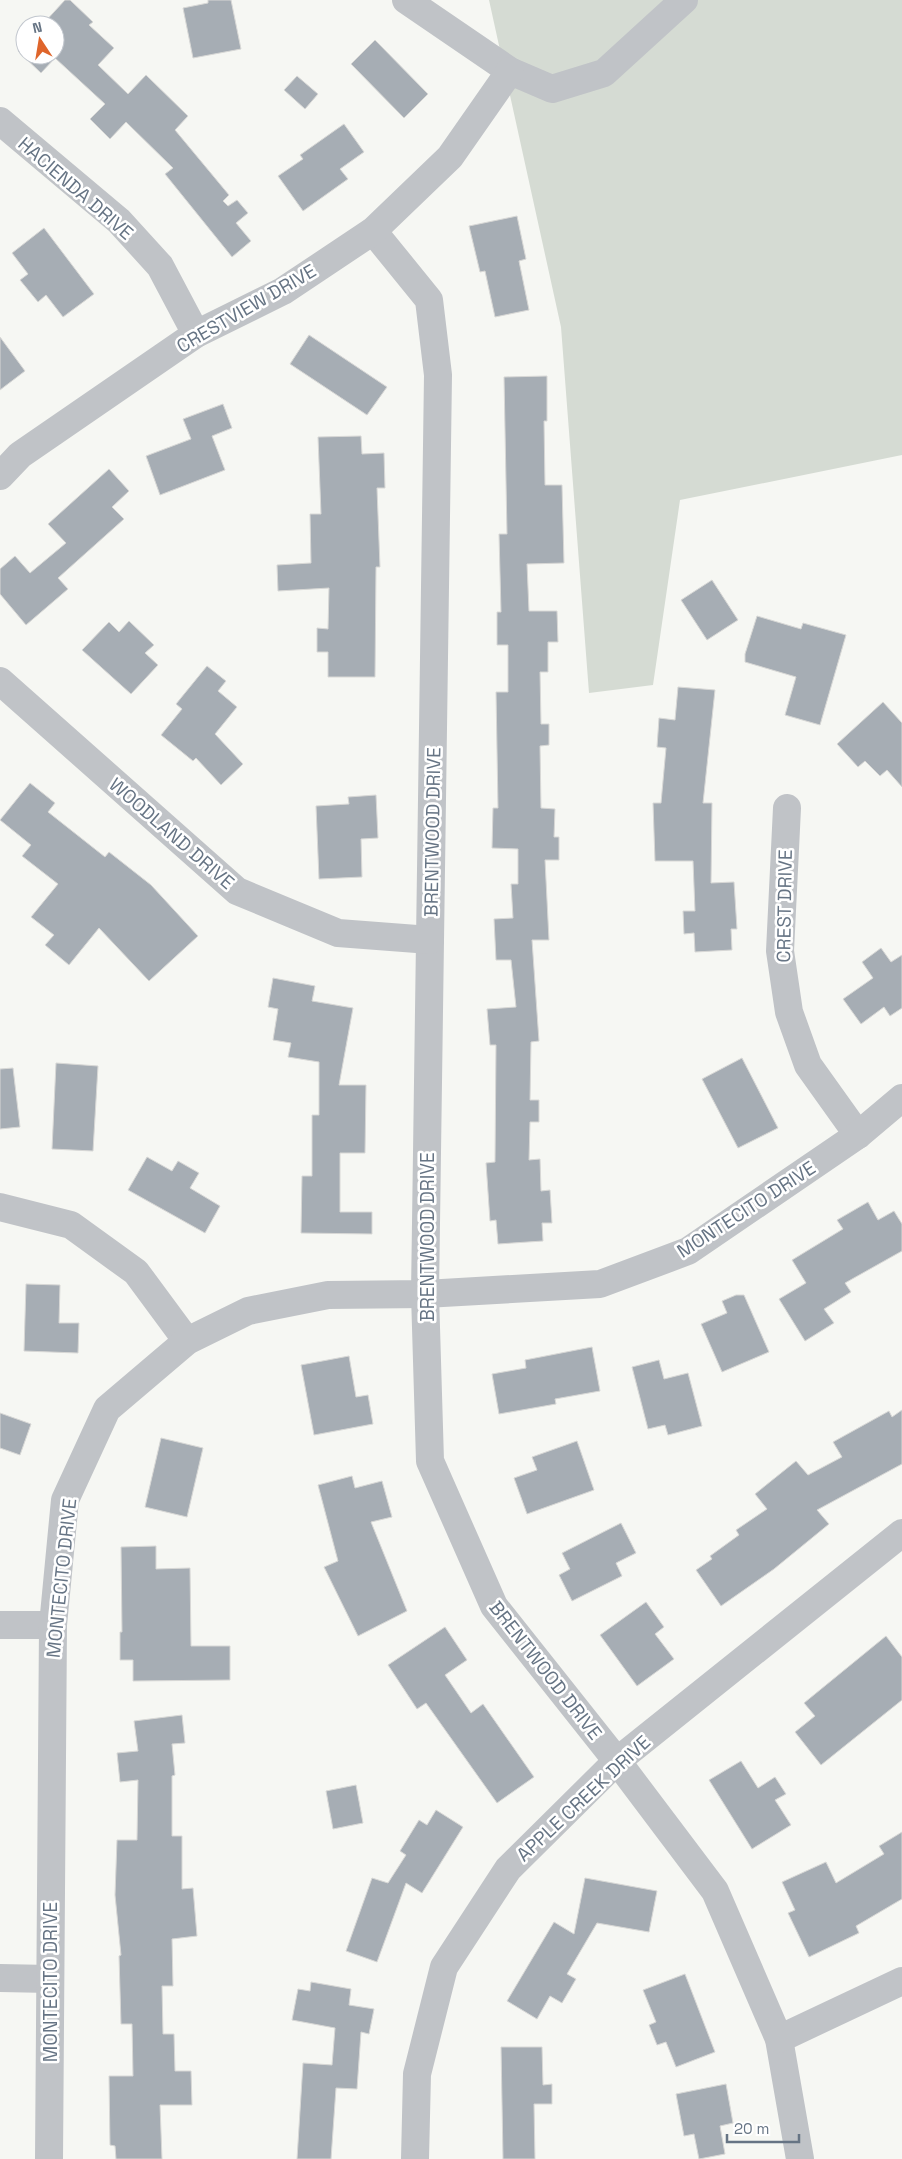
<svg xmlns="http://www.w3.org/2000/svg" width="902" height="2159" font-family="'Space Grotesk',sans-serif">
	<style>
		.green { fill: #d5dbd3 }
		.building { fill: #a6adb4; stroke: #d8d8d6 }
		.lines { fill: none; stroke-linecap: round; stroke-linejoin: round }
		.minor { stroke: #c0c3c7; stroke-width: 28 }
		.labels { text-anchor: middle; stroke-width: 5; stroke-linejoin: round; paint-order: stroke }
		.street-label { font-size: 19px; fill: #667484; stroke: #fff }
	</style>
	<rect width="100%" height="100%" fill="#f6f7f3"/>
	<!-- green -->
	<polygon class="green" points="489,0 902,0 902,455 680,500 653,685 589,693 561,327"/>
	<!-- building -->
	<g class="building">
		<polygon points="65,0 70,0 93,22 89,25 114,48 98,65 128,94 146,75 188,116 175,130 229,195 223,201 228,206 237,200 248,213 236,223 251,241 232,257 165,174 173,168 126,122 110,139 90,119 105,104 55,58 41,73 18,51 25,43 25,55 55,55 55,25 42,25"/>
		<polygon points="208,0 231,0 241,49 193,58 183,8 208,3"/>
		<polygon points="375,40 428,94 404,118 351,64"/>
		<polygon points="297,76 318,94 305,109 284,90"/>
		<polygon points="344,124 364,152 340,169 348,179 303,211 278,176 303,159 300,155"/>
		<polygon points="517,216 526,259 519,261 529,310 495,317 485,271 480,272 469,226"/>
		<polygon points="44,228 94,294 63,317 46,295 38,302 20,280 28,274 12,253"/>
		<polygon points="309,335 387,387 367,415 290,364"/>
		<polygon points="0,337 25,371 0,390"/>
		<polygon points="547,376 547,421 544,421 545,485 562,485 564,563 527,564 529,611 557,611 558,642 548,642 548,672 540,672 541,724 549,724 549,745 540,746 541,808 555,809 554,837 559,837 559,860 545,860 549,940 532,940 539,1041 531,1042 530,1100 539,1100 539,1122 530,1122 529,1160 540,1159 541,1191 550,1190 552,1223 542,1223 543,1241 498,1244 496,1220 490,1221 486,1163 495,1162 496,1045 490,1045 487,1009 516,1007 511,960 496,960 494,919 513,918 511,884 518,884 518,849 492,848 493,808 498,808 496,692 508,692 508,645 497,645 497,612 501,612 499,534 507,534 504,377"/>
		<polygon points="223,404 232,428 212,436 225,470 160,495 146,456 191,439 183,419"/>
		<polygon points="361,436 362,454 384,453 385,488 377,488 380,567 376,567 375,677 328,677 328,652 317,652 317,628 328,629 329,588 278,591 277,565 311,563 310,514 321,514 318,437"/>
		<polygon points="109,469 129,491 112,507 124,519 58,578 68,589 26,625 0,594 0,569 15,556 30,573 66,543 48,524"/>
		<polygon points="712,580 738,620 707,640 681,600"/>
		<polygon points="757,616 801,629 803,623 846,635 820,725 785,715 796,677 745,662 745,654"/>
		<polygon points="129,621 154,645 145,653 158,665 131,694 82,650 109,622 119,632"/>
		<polygon points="207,666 226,681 218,691 237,707 215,734 243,764 221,785 196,758 193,761 161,735 182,709 176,704"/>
		<polygon points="678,687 715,690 703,803 712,803 711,883 734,882 737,929 731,929 732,950 695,952 694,933 684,934 683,911 695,911 693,861 655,861 653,803 661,803 666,748 657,747 659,718 675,720"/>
		<polygon points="883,702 902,723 902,787 887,770 880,776 865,761 858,767 837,744"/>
		<polygon points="30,783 55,803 48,812 105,857 109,852 151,885 198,936 149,981 99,928 69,965 45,945 54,935 31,917 58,884 22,856 31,845 0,820"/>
		<polygon points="376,795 378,838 361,839 362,877 319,879 316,806 349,804 348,797"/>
		<polygon points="881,948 891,962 902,955 902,1008 890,1016 884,1007 861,1024 843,999 873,978 862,962"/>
		<polygon points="273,978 315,986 312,1001 353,1008 339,1085 366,1085 365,1153 340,1153 340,1212 372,1212 372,1234 301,1233 302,1176 312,1176 312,1115 319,1115 319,1062 288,1057 291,1043 273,1040 278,1009 268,1007"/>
		<polygon points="742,1058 778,1128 738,1148 702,1079"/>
		<polygon points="56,1063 98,1066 93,1151 52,1149"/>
		<polygon points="13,1068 20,1127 0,1129 0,1069"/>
		<polygon points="147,1157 172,1171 178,1161 199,1173 190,1188 220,1206 205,1233 128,1190"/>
		<polygon points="868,1202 878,1220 894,1211 902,1224 902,1251 845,1283 851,1292 824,1309 834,1323 805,1341 779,1299 806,1283 792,1260 843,1229 837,1220"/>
		<polygon points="26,1284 60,1285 59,1323 79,1323 78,1353 24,1351"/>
		<polygon points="736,1295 744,1295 769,1352 722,1372 701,1324 727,1313 722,1301"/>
		<polygon points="592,1347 600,1391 555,1399 556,1404 499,1414 492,1374 526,1368 525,1360"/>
		<polygon points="349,1356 356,1397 368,1395 373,1424 314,1435 301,1365"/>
		<polygon points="659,1360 664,1379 688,1373 702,1426 668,1435 665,1425 648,1429 632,1367"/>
		<polygon points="902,1410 902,1464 817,1510 829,1524 774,1569 721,1606 696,1570 712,1559 710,1556 739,1535 736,1530 767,1509 755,1494 796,1461 808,1475 842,1457 833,1442 889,1411 892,1417"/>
		<polygon points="0,1413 31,1424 20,1455 0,1448"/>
		<polygon points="161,1438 203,1448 187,1517 145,1507"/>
		<polygon points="577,1441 594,1490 527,1514 514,1478 537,1470 532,1457"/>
		<polygon points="352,1476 355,1488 382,1481 392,1517 371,1522 407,1611 358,1636 324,1567 338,1561 318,1485"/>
		<polygon points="621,1523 636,1553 616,1563 622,1576 572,1601 559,1575 570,1569 562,1553"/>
		<polygon points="156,1546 156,1569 190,1568 191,1646 230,1646 230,1680 133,1681 133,1660 120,1660 120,1632 122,1632 121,1547"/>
		<polygon points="646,1602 664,1627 655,1634 674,1659 637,1686 600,1635"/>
		<polygon points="445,1627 467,1660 445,1675 471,1713 483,1704 534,1777 497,1803 426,1703 417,1709 388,1665"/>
		<polygon points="886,1636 902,1657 902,1700 821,1765 795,1732 815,1716 804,1703"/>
		<polygon points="182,1715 185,1743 172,1744 175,1775 172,1776 172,1836 182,1836 182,1889 193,1888 197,1936 172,1939 173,1986 162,1986 163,2034 174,2034 175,2071 191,2071 192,2105 160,2105 162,2159 116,2159 115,2146 110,2145 109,2076 133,2076 132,2024 121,2024 119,1956 121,1955 115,1895 117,1840 137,1840 138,1780 120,1782 117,1753 138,1751 134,1721"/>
		<polygon points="741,1761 758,1788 775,1777 786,1794 775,1800 791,1825 752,1849 709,1780"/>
		<polygon points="356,1785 363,1823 333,1829 326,1791"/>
		<polygon points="436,1810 463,1827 422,1893 406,1883 377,1962 346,1951 372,1878 388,1883 406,1855 400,1851 419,1820 427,1825"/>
		<polygon points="902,1832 902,1899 856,1926 859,1933 809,1957 788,1913 795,1910 782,1882 826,1862 836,1883 884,1854 879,1846"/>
		<polygon points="585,1878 657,1891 649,1932 597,1923 567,1974 576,1979 562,2003 550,1996 537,2019 507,2001 554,1922 574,1934"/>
		<polygon points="685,1974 715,2052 676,2067 666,2042 657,2045 649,2025 656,2022 643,1990"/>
		<polygon points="311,1982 351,1989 349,2005 374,2009 369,2034 361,2032 357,2089 336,2088 331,2159 297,2159 303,2063 332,2065 335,2028 292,2020 298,1989 310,1991"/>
		<polygon points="501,2047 542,2047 543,2085 552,2084 552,2104 534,2104 535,2159 503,2159"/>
		<polygon points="726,2084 733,2123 720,2126 725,2154 699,2159 694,2134 684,2136 676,2094"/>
	</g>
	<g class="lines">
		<!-- minor -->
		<g class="minor">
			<polyline points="406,0 510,71 552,89 604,73 684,0"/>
			<polyline points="0,121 119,221 160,266 196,334"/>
			<polyline points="373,231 429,300 438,375 425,1294 430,1461 494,1606 617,1761 715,1891 779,2039 800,2159"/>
			<polyline points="0,476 20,455 196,334 283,291 373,231 450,157 510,71"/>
			<polyline points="0,681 237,891 338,933 430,940"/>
			<polyline points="787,808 780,951 789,1012 808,1065 858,1135"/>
			<polyline points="0,1207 71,1225 136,1272 187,1341"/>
			<polyline points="0,1625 53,1625"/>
			<polyline points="0,1978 50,1979"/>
			<polyline points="779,2039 902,1981"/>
			<polyline points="49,2159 53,1625 65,1500 107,1409 187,1341 248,1311 328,1295 425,1294 600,1284 688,1251 858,1135 902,1098"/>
			<polyline points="415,2159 417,2074 444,1967 508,1869 617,1761 902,1533"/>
		</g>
	</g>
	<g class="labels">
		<!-- street labels -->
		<g class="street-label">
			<text transform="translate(76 188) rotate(41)" y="7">HACIENDA DRIVE</text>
			<text transform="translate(246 308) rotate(-30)" y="7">CRESTVIEW DRIVE</text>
			<text transform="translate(432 832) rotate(-89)" y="7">BRENTWOOD DRIVE</text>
			<text transform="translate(172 833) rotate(41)" y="7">WOODLAND DRIVE</text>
			<text transform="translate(784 906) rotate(-89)" y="7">CREST DRIVE</text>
			<text transform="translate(746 1209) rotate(-33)" y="7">MONTECITO DRIVE</text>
			<text transform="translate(427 1237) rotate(-90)" y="7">BRENTWOOD DRIVE</text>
			<text transform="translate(61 1578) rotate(-84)" y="7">MONTECITO DRIVE</text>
			<text transform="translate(546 1670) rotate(52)" y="7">BRENTWOOD DRIVE</text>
			<text transform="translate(583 1798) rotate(-43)" y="7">APPLE CREEK DRIVE</text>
			<text transform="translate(50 1982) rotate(-90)" y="7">MONTECITO DRIVE</text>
		</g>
	</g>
	<!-- north arrow -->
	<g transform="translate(40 40) rotate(348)"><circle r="24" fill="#ffffff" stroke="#c2c7ce"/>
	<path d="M0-4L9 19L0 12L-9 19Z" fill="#df652b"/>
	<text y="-8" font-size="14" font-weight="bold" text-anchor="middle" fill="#667484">N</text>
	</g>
	<!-- scale -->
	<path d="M727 2134v8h72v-8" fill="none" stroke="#667484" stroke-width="2.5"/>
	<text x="734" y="2134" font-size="15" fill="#667484" stroke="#ffffff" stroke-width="4" paint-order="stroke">20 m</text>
</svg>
